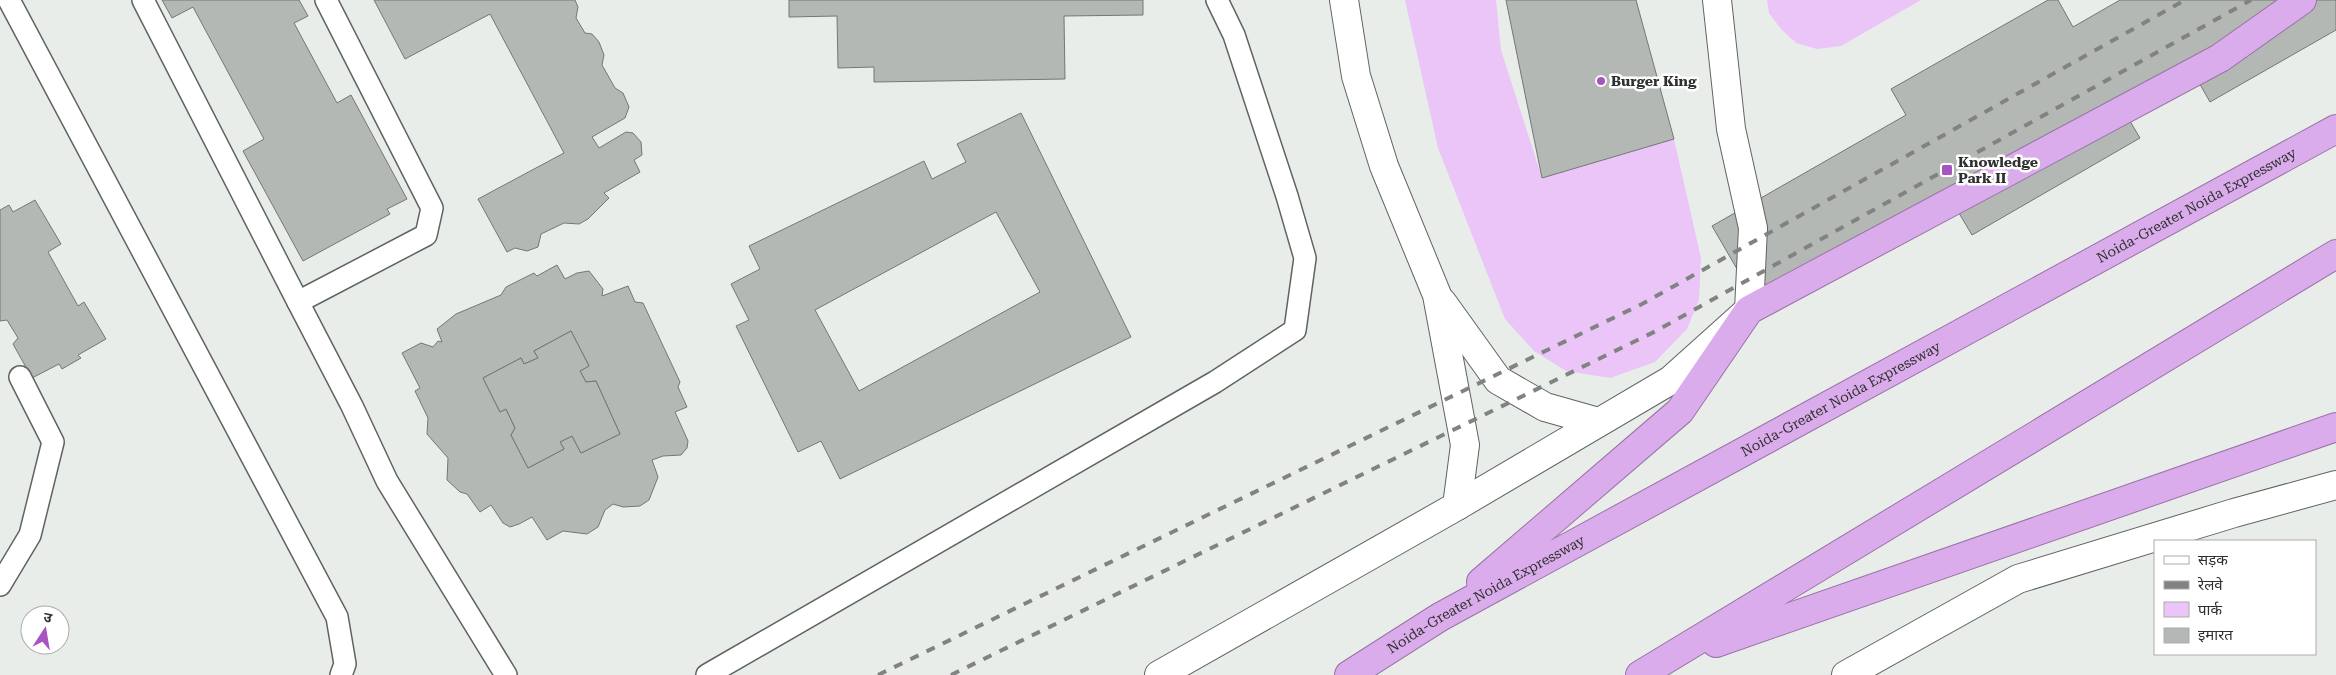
<svg xmlns="http://www.w3.org/2000/svg" width="2336" height="675" font-family="'Roboto Serif','Noto Sans Devanagari',serif">
	<style>
		.green { fill: #ebc5f8 }
		.building { fill: #b4b8b5; stroke: #737775; fill-rule: evenodd }
		.lines { fill: none; stroke-linecap: round; stroke-linejoin: round }
		.service-casing { stroke: #606461; stroke-width: 24 }
		.minor-casing { stroke: #606461; stroke-width: 30 }
		.tertiary-casing { stroke: #606461; stroke-width: 30 }
		.trunk-casing { stroke: #9973a6; stroke-width: 30 }
		.service { stroke: #fff; stroke-width: 21 }
		.minor { stroke: #fff; stroke-width: 28 }
		.tertiary { stroke: #fff; stroke-width: 28 }
		.trunk { stroke: #dbaceb; stroke-width: 28 }
		.rail { stroke: #808381; stroke-width: 4; stroke-dasharray: 9 9; stroke-linecap: butt }
		.poi-dot { fill: #a853c2; stroke: #fff; stroke-width: 2 }
		.labels { text-anchor: middle; stroke-width: 5; stroke-linejoin: round; paint-order: stroke }
		.poi-label { font-size: 14px; font-weight: bold; fill: #2e302f; stroke: #fff; text-anchor: start }
		.street-label { font-size: 14px; fill: #2e302f; stroke: #fff }
	</style>
	<rect width="100%" height="100%" fill="#e8edea"/>
	<!-- green -->
	<g class="green">
		<polygon points="1405,0 1496,0 1501,50 1542,178 1674,139 1701,258 1699,300 1687,329 1655,362 1610,378 1566,371 1534,351 1505,319 1438,148"/>
		<polygon points="1767,0 1921,0 1841,46 1817,49 1796,43 1781,29 1769,13"/>
	</g>
	<!-- building -->
	<g class="building">
		<polygon points="162,0 299,0 308,16 294,23 337,103 351,95 407,199 387,209 390,214 303,261 243,151 264,139 193,7 172,18"/>
		<polygon points="374,0 575,0 578,7 576,18 585,33 592,34 599,42 604,55 602,65 615,88 623,93 629,107 625,118 592,137 599,148 626,132 633,133 641,142 642,155 634,160 640,172 604,193 609,198 588,219 579,224 564,223 541,234 538,247 527,251 515,248 507,252 478,199 564,153 490,14 405,59"/>
		<polygon points="789,0 1143,0 1143,15 1064,16 1065,79 874,82 874,67 838,68 837,16 789,17"/>
		<polygon points="1506,0 1636,0 1674,139 1542,178"/>
		<polygon points="2048,0 2058,0 2073,27 2120,0 2336,0 2336,30 2210,102 2193,72 2124,111 2140,138 1972,235 1953,203 1762,312 1712,226 1906,115 1891,89"/>
		<path d="M1021,113L1131,337L840,479L821,441L798,452L736,326L749,320L731,284L760,269L749,246L924,161L932,179L966,162L957,144ZM996,212L1040,292L859,391L815,310Z"/>
		<polygon points="35,200 61,244 48,252 78,306 84,302 106,339 78,355 81,358 62,369 59,364 32,378 13,344 18,338 7,320 0,321 0,210 9,205 13,212"/>
		<path d="M557,265L565,279L577,273L589,271L603,289L602,296L628,286L635,302L643,303L680,382L678,387L687,407L675,412L688,441L687,448L681,455L663,456L652,460L658,477L649,500L640,506L623,507L613,504L605,510L598,527L587,534L563,531L547,540L532,517L519,524L510,527L503,523L491,505L480,512L467,494L460,492L447,480L448,458L427,434L428,418L415,391L420,388L402,353L421,343L433,347L438,341L442,342L437,329L456,314L501,295L506,287L534,273L537,276ZM571,331L589,366L580,371L586,382L596,381L620,434L581,453L572,436L560,442L564,449L528,468L511,435L515,428L506,409L500,412L483,378L521,358L524,364L538,358L534,351Z"/>
		<polygon points="571,331 589,366 580,371 586,382 596,381 620,434 581,453 572,436 560,442 564,449 528,468 511,435 515,428 506,409 500,412 483,378 521,358 524,364 538,358 534,351"/>
	</g>
	<g class="lines">
		<!-- service casing -->
		<g class="service-casing">
			<g id="service">
				<polyline points="9,0 337,617 345,664 341,675"/>
				<polyline points="143,0 298,302"/>
				<polyline points="326,0 432,208 426,235 298,302 352,406 387,481 506,675"/>
				<polyline points="0,585 30,535 53,442 20,377"/>
				<polyline points="707,675 1215,382 1295,330 1305,258 1287,196 1234,35 1217,0"/>
			</g>
		</g>
		<!-- minor casing -->
		<g class="minor-casing">
			<polyline id="minor" points="1846,675 2018,579 2234,513 2336,485"/>
		</g>
		<!-- tertiary casing -->
		<g class="tertiary-casing">
			<g id="tertiary">
				<polyline points="1344,0 1356,76 1384,166 1437,295 1465,445 1457,506"/>
				<polyline points="1442,302 1498,380 1545,407 1598,422"/>
				<polyline points="1159,675 1457,506 1671,380 1749,310 1753,228 1731,129 1717,0"/>
			</g>
		</g>
		<!-- trunk casing -->
		<g class="trunk-casing">
			<g id="trunk">
				<polyline points="1481,582 1680,411 1749,310 2220,58 2302,0"/>
				<polyline points="1716,643 2336,427"/>
				<path id="s1" d="M1349,675L1440,617L2336,129"/>
				<polyline points="1640,675 2336,254"/>
			</g>
		</g>
		<!-- service -->
		<use href="#service" class="service"/>
		<!-- minor -->
		<use href="#minor" class="minor"/>
		<!-- tertiary -->
		<use href="#tertiary" class="tertiary"/>
		<!-- trunk -->
		<use href="#trunk" class="trunk"/>
		<!-- rail -->
		<g class="rail">
			<polyline points="878,675 1642,304 2185,0"/>
			<polyline points="951,675 1656,331 2251,0"/>
		</g>
	</g>
	<!-- markers -->
	<g class="poi-dot">
		<circle cx="1601" cy="81" r="5"/>
		<rect x="1941" y="164" width="12" height="12" rx="2.5"/>
	</g>
	<g class="labels">
		<!-- poi labels -->
		<g class="poi-label">
			<text x="1611" y="86">Burger King</text>
			<text x="1958" y="167">Knowledge<tspan x="1958" dy="16">Park II</tspan></text>
		</g>
		<!-- street labels -->
		<g class="street-label">
			<text dy="5" stroke="none"><textPath href="#s1" startOffset="969">Noida-Greater Noida Expressway</textPath></text>
			<text dy="5" stroke="none"><textPath href="#s1" startOffset="564">Noida-Greater Noida Expressway</textPath></text>
			<text dy="5" stroke="none"><textPath href="#s1" startOffset="159">Noida-Greater Noida Expressway</textPath></text>
		</g>
	</g>
	<!-- legend -->
	<rect x="2154" y="540" width="162" height="115" fill="#ffffff" stroke="#abacac"/>
	<rect x="2164" y="556" width="25" height="8" fill="#ffffff" stroke="#abacac"/>
	<text x="2198" y="565" font-size="15" fill="#2e302f">सड़क</text>
	<rect x="2164" y="581" width="25" height="8" fill="#808381" stroke="#abacac"/>
	<text x="2198" y="590" font-size="15" fill="#2e302f">रेलवे</text>
	<rect x="2164" y="602" width="25" height="15" fill="#ebc5f8" stroke="#abacac"/>
	<text x="2198" y="615" font-size="15" fill="#2e302f">पार्क</text>
	<rect x="2164" y="628" width="25" height="15" fill="#b4b8b5" stroke="#abacac"/>
	<text x="2198" y="640" font-size="15" fill="#2e302f">इमारत</text>
	<!-- north arrow -->
	<g transform="translate(45 630) rotate(12)"><circle r="24" fill="#ffffff" stroke="#abacac"/>
	<path d="M0-4L9 19L0 12L-9 19Z" fill="#a853c2"/>
	<text y="-8" font-size="14" font-weight="bold" text-anchor="middle" fill="#2e302f">उ</text>
	</g>
</svg>
